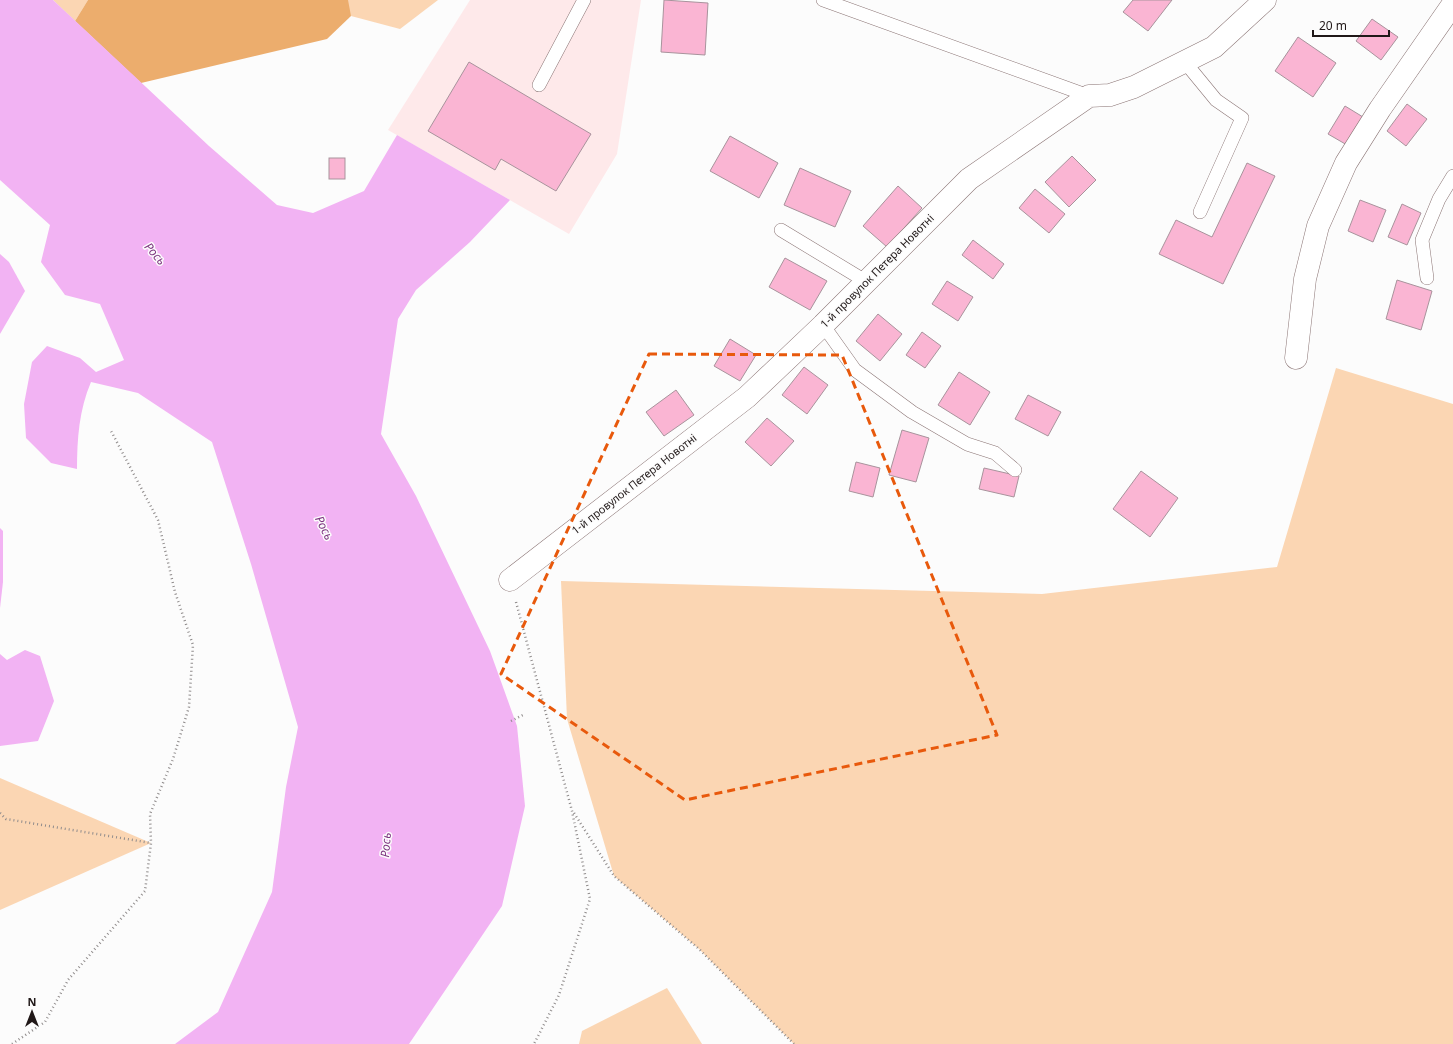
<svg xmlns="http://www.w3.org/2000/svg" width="1453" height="1044" font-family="'Noto Sans',sans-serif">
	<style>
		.built { fill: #fee9ea }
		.green { fill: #fbd6b3 }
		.forest { fill: #ecad6d }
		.water { fill: #f2b3f3 }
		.building { fill: #fab5d3; stroke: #a8939c }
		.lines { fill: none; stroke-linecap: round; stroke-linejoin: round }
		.lane-casing { stroke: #8b7575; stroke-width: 14 }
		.street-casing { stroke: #8b7575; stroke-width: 23 }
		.path { stroke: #908c8c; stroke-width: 2.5; stroke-dasharray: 1 3; stroke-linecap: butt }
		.lane { stroke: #fff; stroke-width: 13 }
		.street { stroke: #fff; stroke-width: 22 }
		.marked { fill: none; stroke: #e8590c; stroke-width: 3; stroke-dasharray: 8 5; stroke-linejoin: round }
		.labels { text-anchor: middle; stroke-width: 3; stroke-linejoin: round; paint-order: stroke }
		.street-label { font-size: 11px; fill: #201818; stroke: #fcfcfc }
		.water-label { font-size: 12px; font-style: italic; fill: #7c347f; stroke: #fcfcfc }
	</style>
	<rect width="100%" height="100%" fill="#fcfcfc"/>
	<!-- built -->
	<polygon class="built" points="470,0 641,0 617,154 569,234 388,130"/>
	<!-- green -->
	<g class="green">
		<polygon points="53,0 88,0 75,21"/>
		<polygon points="338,0 438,0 400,29 351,16"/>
		<polygon points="1336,368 1453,404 1453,1044 794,1044 699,949 614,876 567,719 561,581 1042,594 1277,567"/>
		<polygon points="0,778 151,843 0,910"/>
		<polygon points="667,988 702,1044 579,1044 582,1031"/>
	</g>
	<!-- forest -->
	<polygon class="forest" points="88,0 348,0 351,16 327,39 141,83 75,21"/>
	<!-- water -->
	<g class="water">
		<path d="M0,0H53L209,146L277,205L313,213L364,191L397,135L510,200L470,242L416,290L398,319L381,434L416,496L490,651L517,726L525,806L502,906L409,1044H175L218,1012L272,892L286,787L298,727L251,564L212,442L138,393L91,382C79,410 77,439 77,469L51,463L26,438L24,404L32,362L47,346L80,358L96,372L124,360L100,304L65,295L41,262L50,225L0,180Z"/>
		<polygon points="0,254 9,262 25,291 0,334"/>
		<polygon points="0,528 3,531 3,582 0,608"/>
		<polygon points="25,650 40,656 54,701 38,741 0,746 0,654 7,660"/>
	</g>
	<!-- building -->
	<g class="building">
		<polygon points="664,0 708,3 705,55 661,52"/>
		<polygon points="1133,0 1172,0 1148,31 1123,12"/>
		<polygon points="1372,19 1398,37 1381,60 1356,41"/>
		<polygon points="1298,37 1336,63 1313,97 1275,71"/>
		<polygon points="469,62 591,134 556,191 501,159 495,170 428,131"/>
		<polygon points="1407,104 1427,119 1406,146 1387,131"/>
		<polygon points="1345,106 1363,117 1347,145 1328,134"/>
		<polygon points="730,136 778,163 759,198 710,171"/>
		<polygon points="1072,156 1096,180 1069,207 1045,182"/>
		<rect x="329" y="158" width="16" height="21"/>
		<polygon points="1247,163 1275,176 1223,284 1159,254 1176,220 1212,237"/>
		<polygon points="800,168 851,191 835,227 784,205"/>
		<polygon points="898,186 922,208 887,247 863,226"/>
		<polygon points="1035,189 1065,214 1049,233 1019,208"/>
		<polygon points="1360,200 1386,210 1373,242 1348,231"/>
		<polygon points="1402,204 1421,213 1407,245 1388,237"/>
		<polygon points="973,240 1004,264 993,279 962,255"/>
		<polygon points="785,258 827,281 810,310 769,287"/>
		<polygon points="1397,280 1432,291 1421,330 1386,319"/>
		<polygon points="947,281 973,297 958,321 932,304"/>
		<polygon points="878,314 902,334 880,361 856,341"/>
		<polygon points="922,332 941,346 925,368 906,355"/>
		<polygon points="730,339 756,355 740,381 714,366"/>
		<polygon points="804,367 828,385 807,414 782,395"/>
		<polygon points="959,372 990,392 970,425 938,405"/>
		<polygon points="676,390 694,415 664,436 646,412"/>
		<polygon points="1028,395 1061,412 1048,436 1015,419"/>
		<polygon points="767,418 794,441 771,466 745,442"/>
		<polygon points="902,430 929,438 916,482 889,475"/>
		<polygon points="856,462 880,468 873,497 849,491"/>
		<polygon points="984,468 1019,476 1014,497 979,489"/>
		<polygon points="1141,471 1178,498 1150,537 1113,509"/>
	</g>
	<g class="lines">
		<!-- lane casing -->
		<g class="lane-casing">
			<g id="lane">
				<polyline points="823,0 1089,96"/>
				<polyline points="1184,61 1216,100 1242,118 1200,212"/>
				<polyline points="539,85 584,0"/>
				<polyline points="781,230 867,282"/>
				<polyline points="1427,278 1422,240 1439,199 1453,176"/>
				<polyline points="823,325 855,370 912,412 967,444 995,453 1015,470"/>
			</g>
		</g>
		<!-- street casing -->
		<g class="street-casing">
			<g id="street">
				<polyline points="1296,358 1305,279 1318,226 1346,163 1380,109 1453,4"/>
				<polyline points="510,580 747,397 823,325 969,179 1089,96 1110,95 1134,87 1214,47 1265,0"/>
			</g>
		</g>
		<!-- path -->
		<g class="path">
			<polyline points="516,602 572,811 590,899 559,995 534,1044"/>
			<polyline points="511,721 523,715"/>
			<polyline points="0,813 6,819 151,843"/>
			<polyline points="574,813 614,876 699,949 794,1044"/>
			<polyline points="12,1044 45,1022 68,980 145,891 151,843 150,814 173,759 189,707 193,645 175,592 158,520 110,429"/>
		</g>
		<!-- lane -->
		<use href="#lane" class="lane"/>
		<!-- street -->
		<use href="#street" class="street"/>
	</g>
	<!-- marked area -->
	<path class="marked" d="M649,354L842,355L997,735L685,800L501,674Z"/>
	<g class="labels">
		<!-- street labels -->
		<g class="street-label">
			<text transform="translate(877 271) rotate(-45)" y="4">1-й провулок Петера Новотні</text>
			<text transform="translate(634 484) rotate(-38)" y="4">1-й провулок Петера Новотні</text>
		</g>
		<!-- water labels -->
		<g class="water-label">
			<text transform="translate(155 254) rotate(49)" y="4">Рось</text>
			<text transform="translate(324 528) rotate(63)" y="4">Рось</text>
			<text transform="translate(386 845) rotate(-85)" y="4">Рось</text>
		</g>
	</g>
	<!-- north arrow -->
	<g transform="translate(32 1012)" stroke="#fcfcfc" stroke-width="3" paint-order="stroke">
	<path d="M0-3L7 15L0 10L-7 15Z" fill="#201818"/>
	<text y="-6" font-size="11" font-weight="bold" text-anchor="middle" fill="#201818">N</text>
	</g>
	<!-- scale -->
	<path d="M1313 30v6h76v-6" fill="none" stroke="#201818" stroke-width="2"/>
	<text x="1319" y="30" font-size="12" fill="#201818" stroke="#fcfcfc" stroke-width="3" paint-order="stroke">20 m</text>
</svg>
